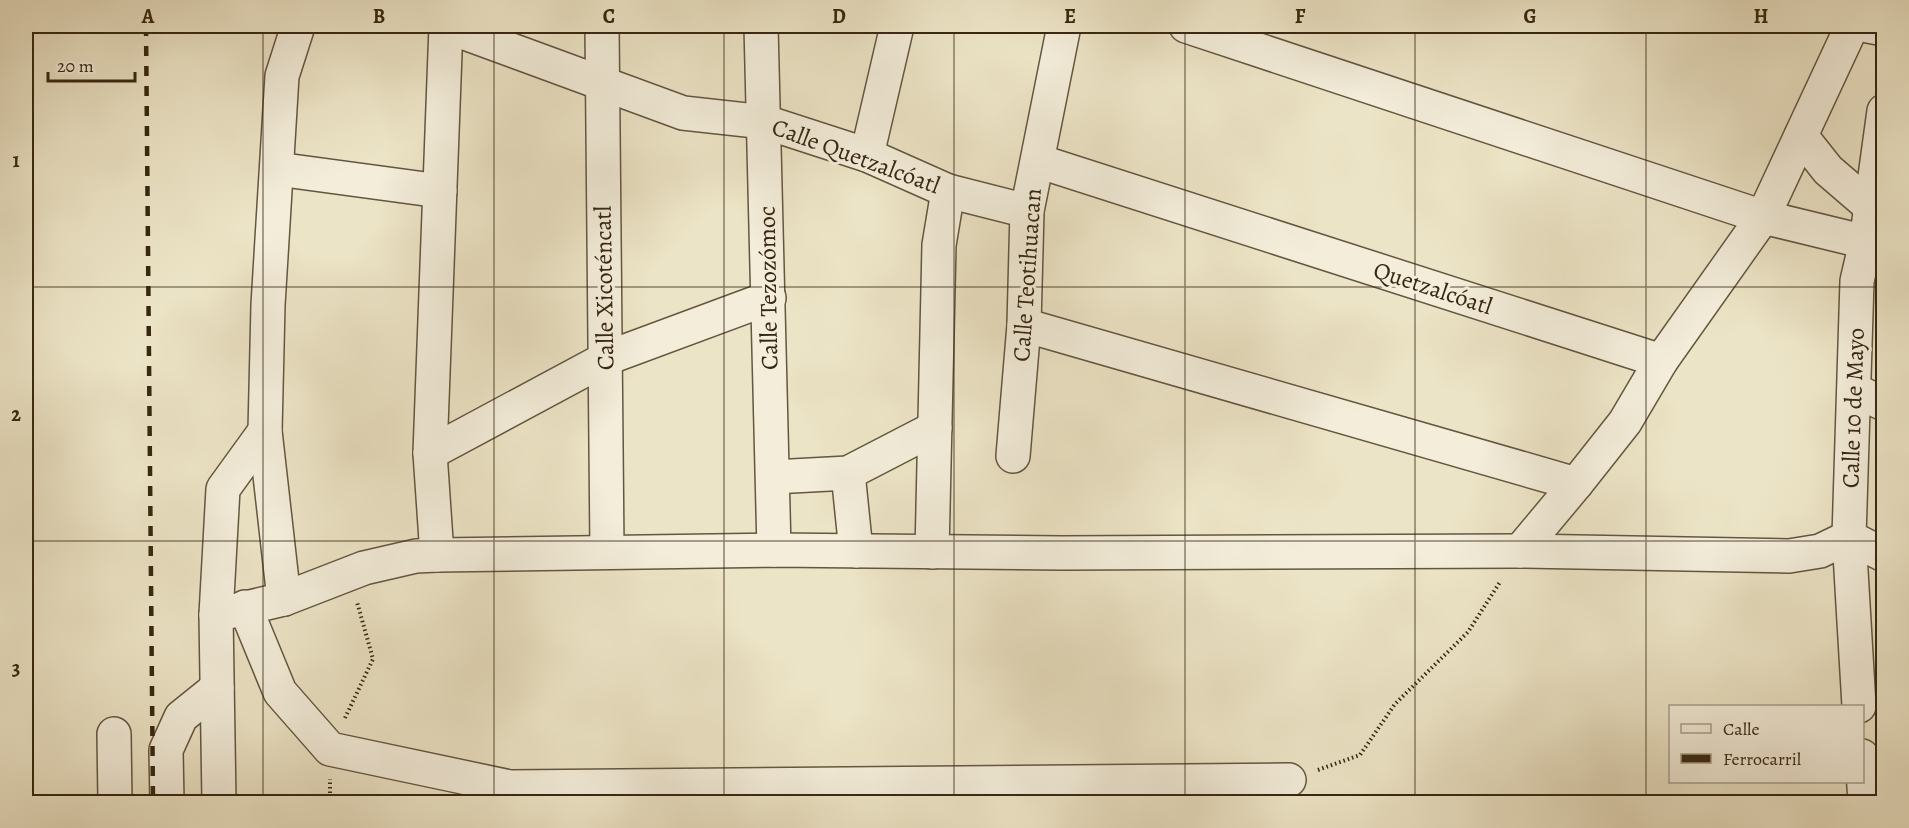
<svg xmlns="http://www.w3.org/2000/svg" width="1909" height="828" font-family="Alegreya,serif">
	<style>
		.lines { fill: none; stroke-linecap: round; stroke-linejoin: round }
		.minor-casing { stroke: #64563f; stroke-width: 36 }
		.path { stroke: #372712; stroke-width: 4; stroke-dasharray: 1.5 3; stroke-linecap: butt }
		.minor { stroke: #f3edda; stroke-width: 33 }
		.rail { stroke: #372712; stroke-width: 4.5; stroke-dasharray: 10 10; stroke-linecap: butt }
		.grid { fill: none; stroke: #372712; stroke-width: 1.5; stroke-opacity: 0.55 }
		.labels { text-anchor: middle; stroke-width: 6; stroke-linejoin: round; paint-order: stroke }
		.street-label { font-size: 24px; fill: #372712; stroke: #f3edda }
		.neatline { fill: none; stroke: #372712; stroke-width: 2 }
		.grid-label { font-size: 20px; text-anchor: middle; font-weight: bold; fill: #372712 }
	</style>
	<rect width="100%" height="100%" fill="#ece4c6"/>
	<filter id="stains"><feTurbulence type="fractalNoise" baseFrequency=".00333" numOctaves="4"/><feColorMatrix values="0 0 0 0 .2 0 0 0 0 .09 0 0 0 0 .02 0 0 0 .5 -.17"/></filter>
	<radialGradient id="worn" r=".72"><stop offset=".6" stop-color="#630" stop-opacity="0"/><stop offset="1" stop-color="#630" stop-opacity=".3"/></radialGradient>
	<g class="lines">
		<!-- minor casing -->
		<g class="minor-casing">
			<g id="minor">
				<polyline points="446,26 683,113 765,122 867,155 948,191 1027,211"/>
				<polyline points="602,26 607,551"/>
				<polyline points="761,26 774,550"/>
				<polyline points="1186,26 1763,217 1866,242 1884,250"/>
				<polyline points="1868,26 1884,29"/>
				<polyline points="1801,136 1828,170 1871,207"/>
				<polyline points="867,155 897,26"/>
				<polyline points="1038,161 1661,361"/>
				<polyline points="277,169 440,191"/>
				<polyline points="1024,325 1576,484 1625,422 1661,361 1763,217 1852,26"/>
				<polyline points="1854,390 1884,404"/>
				<polyline points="430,453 607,358 769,298"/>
				<polyline points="1013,456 1024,325 1027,211 1064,26"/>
				<polyline points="848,473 856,551"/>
				<polyline points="773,477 848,473 935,428"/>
				<polyline points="1520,551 1576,484"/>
				<polyline points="932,552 939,245 948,191"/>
				<polyline points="437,555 430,453 446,26"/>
				<polyline points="284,599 265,431 268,305 282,76 298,26"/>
				<polyline points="245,607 280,692 330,749 510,787 1289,780"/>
				<polyline points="216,615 284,599 364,568 416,556 437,555 774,550 1062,553 1520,551 1789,556 1820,551 1849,537 1884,555"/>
				<polyline points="1859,706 1849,537 1857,281 1866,242 1884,111"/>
				<polyline points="114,734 115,802"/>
				<polyline points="1862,756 1865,802"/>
				<polyline points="167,802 166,750 181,717 217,688"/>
				<polyline points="219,802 216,615 223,489 265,431"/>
			</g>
		</g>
		<!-- path -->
		<g class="path">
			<polyline points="345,718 373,659 357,602"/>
			<polyline points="1318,770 1360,755 1395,704 1468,632 1500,582"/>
			<polyline points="330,802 330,779"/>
		</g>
		<!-- minor -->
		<use href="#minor" class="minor"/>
		<!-- rail -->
		<polyline class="rail" points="146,26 153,802"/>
	</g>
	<!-- grid -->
	<path class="grid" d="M263,26V802M494,26V802M724,26V802M954,26V802M1185,26V802M1415,26V802M1646,26V802M26,287H1884M26,541H1884"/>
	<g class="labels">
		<!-- street labels -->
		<g class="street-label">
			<text transform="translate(856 156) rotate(20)" y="8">Calle Quetzalcóatl</text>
			<text transform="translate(1027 275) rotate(-86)" y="8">Calle Teotihuacan</text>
			<text transform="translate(604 288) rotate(-91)" y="8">Calle Xicoténcatl</text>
			<text transform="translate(768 288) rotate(-91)" y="8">Calle Tezozómoc</text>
			<text transform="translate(1433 288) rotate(18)" y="8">Quetzalcóatl</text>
			<text transform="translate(1853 408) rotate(-88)" y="8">Calle 10 de Mayo</text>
		</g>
	</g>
	<!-- margin -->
	<rect width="1909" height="828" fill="none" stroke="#ece4c6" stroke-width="66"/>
	<!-- legend -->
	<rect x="1669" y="705" width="195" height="78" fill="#f3edda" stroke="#a89e8a" stroke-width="1.5"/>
	<rect x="1681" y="724" width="30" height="9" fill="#f3edda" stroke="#a89e8a" stroke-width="1.5"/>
	<text x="1723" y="735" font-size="18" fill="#372712">Calle</text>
	<rect x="1681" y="754" width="30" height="9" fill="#372712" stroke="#a89e8a" stroke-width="1.5"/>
	<text x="1723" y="765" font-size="18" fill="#372712">Ferrocarril</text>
	<!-- scale -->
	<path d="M48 72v9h87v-9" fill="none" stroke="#372712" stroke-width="3"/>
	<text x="57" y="72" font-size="18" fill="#372712" stroke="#f3edda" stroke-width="4.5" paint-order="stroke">20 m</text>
	<rect x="33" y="33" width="1843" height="762" class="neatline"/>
	<g class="grid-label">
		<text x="148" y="23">A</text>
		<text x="379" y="23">B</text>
		<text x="609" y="23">C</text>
		<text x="839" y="23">D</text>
		<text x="1070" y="23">E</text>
		<text x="1300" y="23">F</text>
		<text x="1530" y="23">G</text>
		<text x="1761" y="23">H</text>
		<text x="16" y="167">1</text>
		<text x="16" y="421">2</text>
		<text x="16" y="675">3</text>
	</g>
	<rect width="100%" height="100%" filter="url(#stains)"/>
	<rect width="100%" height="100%" fill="url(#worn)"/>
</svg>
